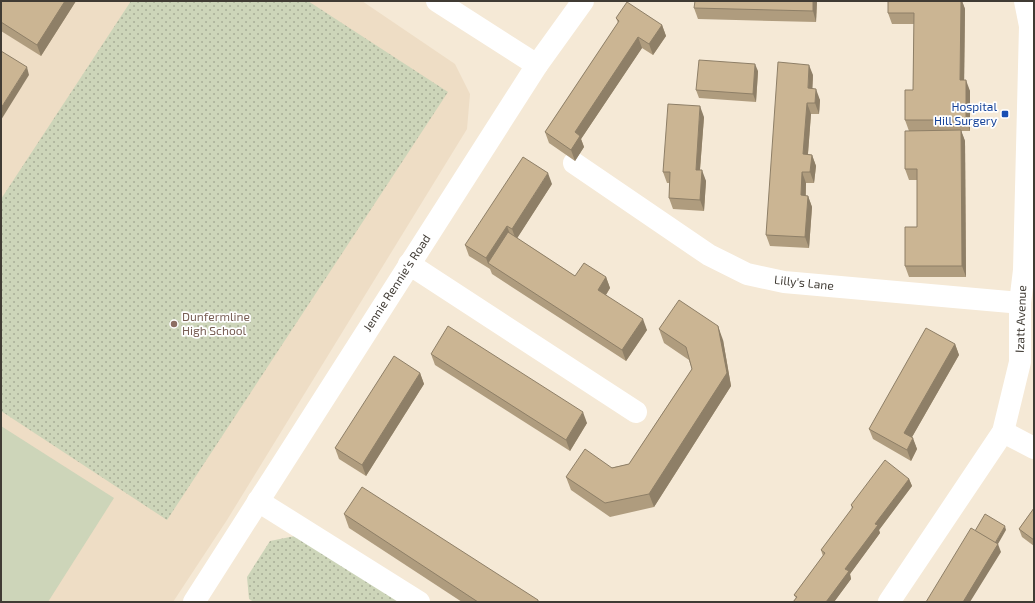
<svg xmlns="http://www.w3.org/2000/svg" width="1035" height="603" font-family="'Exo 2',sans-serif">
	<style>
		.built { fill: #eeddc5 }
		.grass { fill: url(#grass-dots) }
		.pitch { fill: #cdd5b9 }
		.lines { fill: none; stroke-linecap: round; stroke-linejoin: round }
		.street { stroke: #fff; stroke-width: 22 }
		.wall { fill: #af9c7e }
		.shaded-wall { fill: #8e7f67 }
		.building { fill: #cbb593; stroke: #8e7f67 }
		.transit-dot { fill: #1a4fb4; stroke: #fff; stroke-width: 1.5 }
		.education-dot { fill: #8d6e63; stroke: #fff; stroke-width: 1.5 }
		.labels { text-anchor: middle; stroke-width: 3.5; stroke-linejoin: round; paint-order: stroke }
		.transit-label { font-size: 12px; fill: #164399; stroke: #fff; text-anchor: end }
		.street-label { font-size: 12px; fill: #403b34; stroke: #fff }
		.education-label { font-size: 12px; fill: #785e54; stroke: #fff; text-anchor: start }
	</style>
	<defs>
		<pattern id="grass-dots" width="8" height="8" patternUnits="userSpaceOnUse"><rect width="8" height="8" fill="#cdd5b9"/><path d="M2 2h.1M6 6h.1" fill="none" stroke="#a8ae97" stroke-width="1.8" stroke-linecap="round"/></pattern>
	</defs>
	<rect width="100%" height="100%" fill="#f5e9d6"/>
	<!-- built -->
	<polygon class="built" points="1,1 362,1 455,64 470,94 467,129 227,520 173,602 1,602"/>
	<!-- grass -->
	<g class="grass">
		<polygon points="131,1 308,1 448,92 167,520 1,411 1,199"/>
		<polygon points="295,536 400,602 254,602 249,599 247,577 270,541"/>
	</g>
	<!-- pitch -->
	<polygon class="pitch" points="1,426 114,498 48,602 1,602"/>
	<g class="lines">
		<!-- street -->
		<g class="street">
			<polyline points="437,1 537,65"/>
			<polyline points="574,163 709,255 747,274 784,282 1020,303"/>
			<polyline points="409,264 636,412"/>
			<polyline points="1003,432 1034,448"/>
			<polyline points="258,501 419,602"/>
			<polyline points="194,602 537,65 583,1"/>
			<polyline points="889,602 1003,432 1020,362 1020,303 1024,270 1030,26 1025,1"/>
		</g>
	</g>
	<!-- wall -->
	<g class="wall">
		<polygon points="1,1 76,1 41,56 1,31"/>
		<polygon points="817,1 816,22 698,19 694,8"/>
		<polygon points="888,1 962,1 965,9 964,80 970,91 970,131 961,131 965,141 966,277 909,277 905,266 917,227 917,180 909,180 905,169 932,131 909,131 905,120 913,90 914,24 892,24 888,13"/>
		<polygon points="616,18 662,25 666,36 653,55 642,48 581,139 584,147 575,161 549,143 545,132 618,23"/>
		<polygon points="758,71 756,102 699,98 696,90"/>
		<polygon points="813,75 812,89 820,100 819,114 811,114 808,154 812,155 816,166 814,183 806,183 806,196 808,196 812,207 809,248 770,246 766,235"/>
		<polygon points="704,117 700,170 706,181 704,211 673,209 669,198 670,183 667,183 663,172"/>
		<polygon points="552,184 517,238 575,276 606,277 610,288 606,295 647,330 626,361 492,274 490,269 469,256 465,245"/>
		<polygon points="659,329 723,340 731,386 654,507 610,517 571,490 566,477 629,464 692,369 689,360 664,343"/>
		<polygon points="955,344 959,355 912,437 917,449 911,461 873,439 869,429"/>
		<polygon points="431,354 587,423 570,451 435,365"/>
		<polygon points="420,373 424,384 366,476 339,459 335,448"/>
		<polygon points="909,479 912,486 879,530 880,533 850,574 851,579 834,602 793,602 796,598 794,595 823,556 821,550 852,509 851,505"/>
		<polygon points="1034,508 1034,546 1022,537 1019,529"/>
		<polygon points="344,514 538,602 462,602 349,528"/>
	</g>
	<!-- shaded-wall -->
	<g class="shaded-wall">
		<polygon points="65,1 76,1 41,56 37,45"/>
		<polygon points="813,1 817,1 816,22 813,11"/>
		<polygon points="961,1 962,1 965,9 964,91 960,80"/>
		<polygon points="662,25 666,36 653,55 649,44"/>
		<polygon points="638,37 642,48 581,139 584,147 575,161 571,150 575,132"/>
		<polygon points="755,64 758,71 756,102 753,94"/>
		<polygon points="809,65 813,75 812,99 808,88"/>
		<polygon points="27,67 29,75 1,120 1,108"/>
		<polygon points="966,80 970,91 970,131 966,120"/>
		<polygon points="816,89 820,100 819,114 815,103"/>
		<polygon points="807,103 811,114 807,165 803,154"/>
		<polygon points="700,106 704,117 699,181 696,170"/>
		<polygon points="961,130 965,141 966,277 962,266"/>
		<polygon points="812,155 816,166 814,183 810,172"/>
		<polygon points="702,170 706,181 704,211 700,200"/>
		<polygon points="802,172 806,183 805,206 801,195"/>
		<polygon points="548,173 552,184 516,240 512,229"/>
		<polygon points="808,196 812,207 809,248 805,237"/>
		<polygon points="507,226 511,237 488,263 490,269 486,258"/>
		<polygon points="606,277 610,288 602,301 598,290"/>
		<polygon points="643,319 647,330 626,361 622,350"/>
		<polygon points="718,326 723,340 731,386 654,507 649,494"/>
		<polygon points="955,344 959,355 908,444 904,433"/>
		<polygon points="420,373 424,384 366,476 362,465"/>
		<polygon points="583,412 587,423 570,451 566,440"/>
		<polygon points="913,438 917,449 911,461 907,450"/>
		<polygon points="909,479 912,486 879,530 880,533 850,574 851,579 834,602 826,602 845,569 875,524"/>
		<polygon points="1005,526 1006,530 998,544 1001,552 970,602 963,602 994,545"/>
	</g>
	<!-- building -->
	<g class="building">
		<polygon points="1,1 65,1 37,45 1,22"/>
		<polygon points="695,1 813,1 813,11 694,8"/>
		<polygon points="888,1 961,1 960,80 966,80 966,120 905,120 905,90 913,90 914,13 888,13"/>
		<polygon points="627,2 662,25 649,44 638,37 575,132 580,136 571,150 545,132 619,21 616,18"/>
		<polygon points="1,51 27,67 1,108"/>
		<polygon points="699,60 755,64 753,94 696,90"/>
		<polygon points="778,62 809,65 808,88 816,89 815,103 807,103 803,154 812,155 810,172 802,172 801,195 808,196 805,237 766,235"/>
		<polygon points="668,104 700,106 696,170 702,170 700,200 669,198 670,172 663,172"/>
		<polygon points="961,130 962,266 905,266 905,227 917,227 917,169 905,169 905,131"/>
		<polygon points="523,157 548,173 512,229 507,226 486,258 465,245"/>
		<polygon points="508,232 575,276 584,263 606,277 598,290 643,319 622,350 488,263"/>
		<polygon points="679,300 718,326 727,373 649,494 605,503 566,477 585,449 612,468 629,464 692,369 686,347 659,329"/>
		<polygon points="448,326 583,412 566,440 431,354"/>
		<polygon points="926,328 955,344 904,433 913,438 907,450 869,429"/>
		<polygon points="394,356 420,373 362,465 335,448"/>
		<polygon points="885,460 909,479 875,524 878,525 845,569 849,571 826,602 793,602 797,597 794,595 825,553 821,550 853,507 851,505"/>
		<polygon points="362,487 538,600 538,602 478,602 344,514"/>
		<polygon points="1034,508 1034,540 1019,529"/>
		<polygon points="985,514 1005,526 995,543 975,531"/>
		<polygon points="971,528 998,544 963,602 926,602"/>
	</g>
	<!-- markers -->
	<rect class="transit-dot" x="1001" y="110" width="8" height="8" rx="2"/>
	<circle class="education-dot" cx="174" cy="324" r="4"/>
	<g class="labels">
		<!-- transit labels -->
		<g class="transit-label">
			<text x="997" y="111">Hospital<tspan x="997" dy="14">Hill Surgery</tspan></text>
		</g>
		<!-- street labels -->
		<g class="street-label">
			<text transform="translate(397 283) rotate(-57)" y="4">Jennie Rennie's Road</text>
			<text transform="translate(804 283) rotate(6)" y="4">Lilly's Lane</text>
			<text transform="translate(1021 319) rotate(-88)" y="4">Izatt Avenue</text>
		</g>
		<!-- education labels -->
		<g class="education-label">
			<text x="182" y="321">Dunfermline<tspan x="182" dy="14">High School</tspan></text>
		</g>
	</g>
	<!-- border -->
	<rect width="1035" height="603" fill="none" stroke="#403b34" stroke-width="4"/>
</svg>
